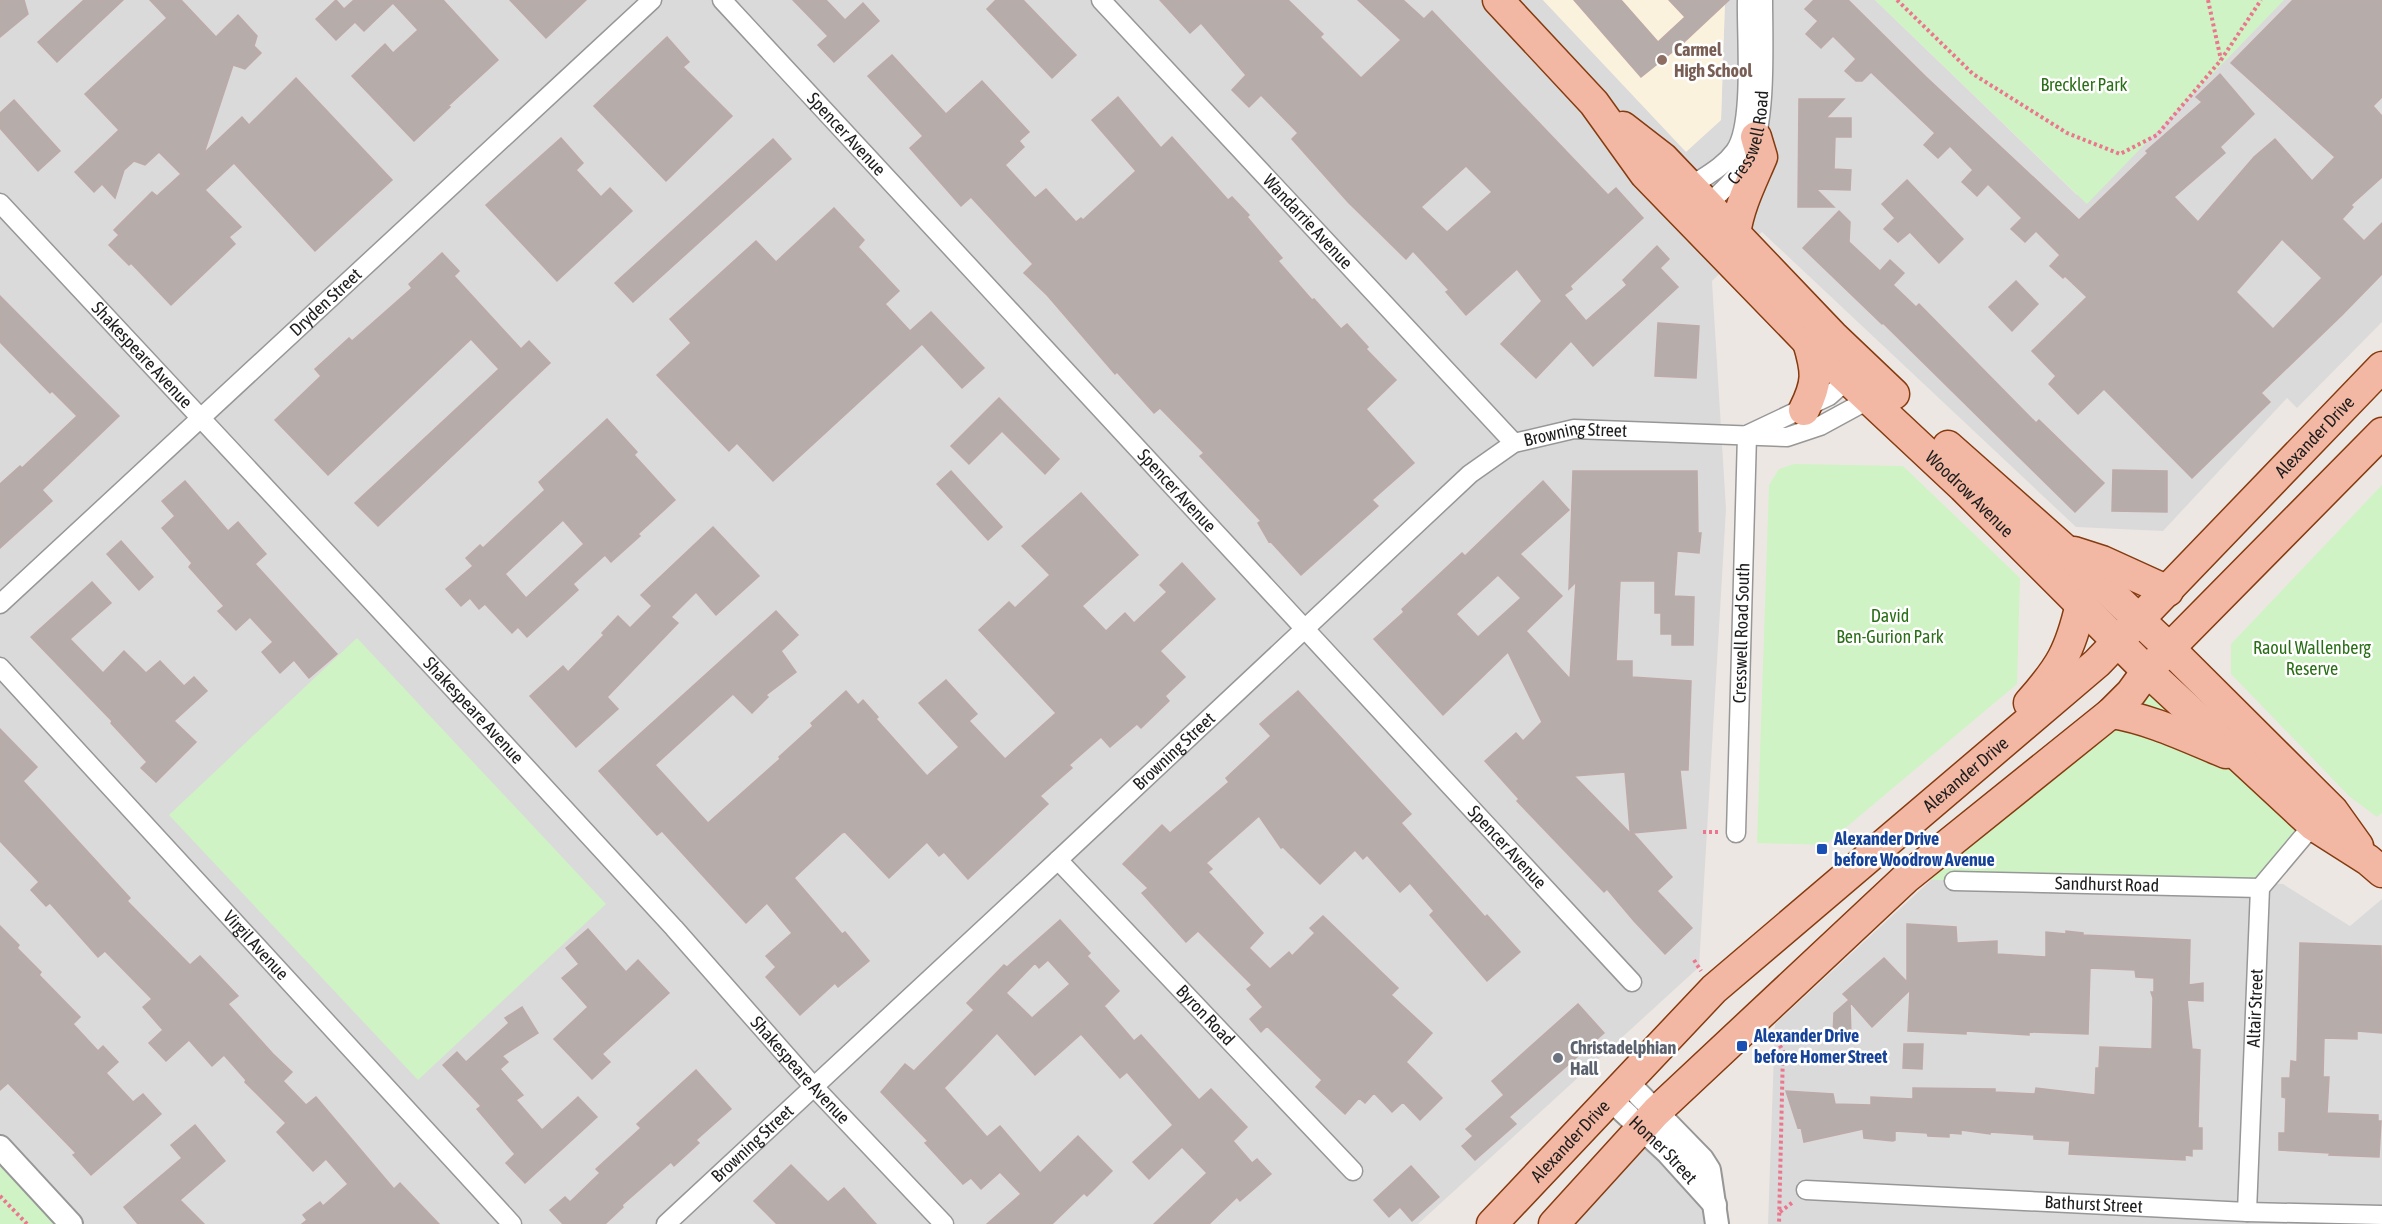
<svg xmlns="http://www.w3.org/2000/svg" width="2382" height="1224" font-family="'Asap Condensed',sans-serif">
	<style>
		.residential { fill: #dbdada }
		.education { fill: #fbf2de }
		.park { fill: #cff3c4 }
		.building { fill: #b6acaa; stroke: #bdaaa8; stroke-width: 1.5; fill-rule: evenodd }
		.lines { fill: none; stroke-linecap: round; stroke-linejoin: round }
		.minor-casing { stroke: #979797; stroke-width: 21 }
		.tertiary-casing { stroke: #979797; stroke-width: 26 }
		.primary-casing { stroke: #863b0f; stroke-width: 33 }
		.path { stroke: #eb778e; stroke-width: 4; stroke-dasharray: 3 3; stroke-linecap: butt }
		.minor { stroke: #fff; stroke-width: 18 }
		.tertiary { stroke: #fff; stroke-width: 22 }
		.primary { stroke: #f2b8a4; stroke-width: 30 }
		.education-dot { fill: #8d6e63; stroke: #fff; stroke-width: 2 }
		.transit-dot { fill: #1a4fb4; stroke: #fff; stroke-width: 2 }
		.worship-dot { fill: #6b7280; stroke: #fff; stroke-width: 2 }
		.labels { text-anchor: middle; stroke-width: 5; stroke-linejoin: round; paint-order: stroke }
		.education-label { font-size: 18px; font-weight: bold; fill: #785e54; stroke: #fff; text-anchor: start }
		.park-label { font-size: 18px; fill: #2a6f17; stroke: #fff }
		.street-label { font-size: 18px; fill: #1d1d1d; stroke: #fff }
		.transit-label { font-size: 18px; font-weight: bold; fill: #164399; stroke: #fff; text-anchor: start }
		.worship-label { font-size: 18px; font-weight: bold; fill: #5b616d; stroke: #fff; text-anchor: start }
	</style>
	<rect width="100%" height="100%" fill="#ede7e4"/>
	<!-- residential -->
	<g class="residential">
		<polygon points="0,0 1543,0 1686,151 1721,120 1725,0 1875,0 2077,195 2270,0 2382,0 2382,322 2297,408 2287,398 2163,531 2076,527 1762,232 1712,281 1726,509 1699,967 1418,1224 54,1224 0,1166"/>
		<polygon points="1943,869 2283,884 2350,926 2382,899 2382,1224 1768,1224 1775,1024"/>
		<polygon points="1674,1115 1723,1174 1730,1224 1573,1224"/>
	</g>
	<!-- education -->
	<polygon class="education" points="1543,0 1725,0 1721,120 1686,152"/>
	<!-- park -->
	<g class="park">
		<polygon points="1875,0 2284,0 2087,204"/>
		<polygon points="1794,464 1903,466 2020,578 2017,684 1825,845 1757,843 1769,485 1779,469"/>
		<polygon points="2382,485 2382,813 2377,817 2350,797 2231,674 2231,644"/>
		<polygon points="357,638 606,904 418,1080 169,815"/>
		<polygon points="2147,671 2313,825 2260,888 1954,881 1906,878"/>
		<polygon points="0,1166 54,1224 0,1224"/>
	</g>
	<!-- building -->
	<g class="building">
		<polygon points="0,0 24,0 28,14 0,37"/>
		<polygon points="84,0 123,0 57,62 38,42"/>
		<polygon points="150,0 181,0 216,37 238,15 257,36 254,46 261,53 245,69 233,65 204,153 242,117 249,125 296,78 392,180 315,251 234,163 205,190 241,227 229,237 235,244 171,305 131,263 129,265 109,245 119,235 114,230 152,192 157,196 181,174 159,152 145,165 134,161 124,170 115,198 102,184 94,192 75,172 119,130 85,94 167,18"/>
		<polygon points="336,0 344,9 354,0 443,0 498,60 448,106 450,107 414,141 352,76 385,44 393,53 418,30 393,3 364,31 355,22 336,40 316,19"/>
		<polygon points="510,0 586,0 546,38"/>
		<polygon points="793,0 826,0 845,20 863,3 879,21 834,62 818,45 828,36"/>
		<polygon points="996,0 1023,0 1076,55 1052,78 987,9"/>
		<path d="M1160,0H1288L1323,34L1320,37L1361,78L1401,40L1358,0H1403L1424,19L1432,11L1608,195L1616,188L1643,218L1570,286L1572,289L1564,295L1586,321L1627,285L1623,280L1657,246L1669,259L1660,268L1678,287L1593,366L1571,341L1536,378L1501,344L1542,301L1517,269L1466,315L1446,292L1449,290L1413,251L1406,259L1348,202L1292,139L1298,133L1261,95L1249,107L1232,90L1246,75L1201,23L1190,33ZM1466,166L1492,192L1447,232L1421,207Z"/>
		<polygon points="1574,0 1621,0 1658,42 1685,17 1669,0 1729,0 1681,45 1641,77"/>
		<path d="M1814,0H1848L1926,77L2079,220L2148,153L2146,151L2202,102L2196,97L2220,74L2254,114L2220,147L2225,153L2174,197L2198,222L2254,157L2275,139L2312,181L2335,157L2231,63L2293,0H2382V97L2373,106L2382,116V177L2351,205L2353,207L2342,219L2364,241L2382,223V274L2342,315L2261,393L2270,402L2192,478L2104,389L2078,414L2049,384L2056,376L2032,351L2087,297L2065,276L2063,278L2050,266L2060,255L2036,231L2025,242L2011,229L2022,218L1988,184L1977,196L1962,182L1973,170L1950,146L1938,158L1924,145L1935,133L1871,72L1862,81H1856L1845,71L1856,59L1833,36L1821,48L1806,34L1818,21L1805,9ZM2282,239L2322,278L2273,329L2236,292Z"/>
		<polygon points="667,37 689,62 683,67 732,116 666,181 594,106"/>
		<polygon points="892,55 946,114 982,81 1029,132 1019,141 1024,147 1005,165 1035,198 1046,189 1076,222 1081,218 1083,220 1136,171 1092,120 1118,97 1161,148 1172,137 1228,200 1232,197 1249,215 1247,217 1282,258 1278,261 1312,300 1314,299 1341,329 1347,324 1368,347 1366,349 1396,380 1366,409 1414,463 1372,500 1378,506 1301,575 1270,541 1269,542 1258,523 1261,521 1200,456 1204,453 1160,408 1154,413 1117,372 1115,374 1047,295 1024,273 1033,264 971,197 961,206 910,148 923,136 868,76"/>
		<polygon points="1799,99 1844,99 1826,118 1851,118 1851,137 1835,137 1834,169 1851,170 1850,190 1816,189 1834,207 1798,207"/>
		<polygon points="14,100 60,151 38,171 0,128 0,113"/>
		<polygon points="561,138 583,163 576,170 601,197 610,188 632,211 557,281 486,205"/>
		<polygon points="773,139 791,159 633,302 615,283"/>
		<polygon points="1907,180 1963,239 1939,263 1910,232 1898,242 1884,229 1895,218 1882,204"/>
		<polygon points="834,208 864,240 858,247 899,291 885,304 910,331 931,312 984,368 962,388 922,344 773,481 737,443 729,451 657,375 691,343 670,319 756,241 776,262"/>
		<polygon points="1839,211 1850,222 1849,242 1880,271 1890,260 1904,273 1893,285 1916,307 1919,304 2036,423 2039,420 2104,483 2075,512 1883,323 1882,324 1803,248"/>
		<polygon points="442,253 459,271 454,276 521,349 529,341 550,363 378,526 355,503 499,369 471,339 328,475 275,420 321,376 315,369 349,338 352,341 412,288 409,284"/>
		<polygon points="2016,281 2038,304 2012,331 1989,307"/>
		<polygon points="0,296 119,416 42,490 52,501 0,548 0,484 20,466 22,468 77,416 52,391 50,393 0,342"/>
		<polygon points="1658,323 1699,326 1696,378 1655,376"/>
		<polygon points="999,398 1059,459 1045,474 1002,431 969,464 951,446"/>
		<path d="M607,419L637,452L634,455L675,500L638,534L640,536L611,562L605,555L573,584L578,590L527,637L518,627L512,633L485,604L479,609L470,598L461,606L446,589L473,566L466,558L480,545L483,548L545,490L539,482ZM563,520L584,544L526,598L505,574Z"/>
		<polygon points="2113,470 2167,471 2167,512 2112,511"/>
		<polygon points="951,471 1002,527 988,540 937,484"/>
		<path d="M1573,471H1697L1698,533H1701L1699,553L1677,551L1674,596L1694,597L1693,645H1672V634H1661V613H1655V581H1620L1616,661H1632V677L1691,681L1688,770H1680L1686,828L1633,833L1672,877L1657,891L1692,928L1665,954L1634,921L1607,889L1604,892L1517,801L1519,799L1485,761L1516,733L1523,741L1542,722L1508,652L1443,715L1374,639L1404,612L1402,609L1462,553L1465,556L1543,481L1569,510L1520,554L1562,596L1526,631L1570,679L1576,582L1569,589ZM1498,575L1521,598L1478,637L1456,614ZM1625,772L1630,830L1631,834L1574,776Z"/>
		<polygon points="185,481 228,531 238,522 266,554 255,564 337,654 309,678 294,660 280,673 262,652 273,642 250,617 236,630 218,611 224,606 189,567 192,563 162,528 175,516 162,501"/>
		<polygon points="1081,493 1138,555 1082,606 1106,631 1125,613 1134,623 1167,592 1160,585 1182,563 1215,599 1160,651 1185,677 1165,696 1169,701 1141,728 1137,724 1110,747 1101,737 1069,765 1072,768 1040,796 1048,804 968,879 944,852 939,856 927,842 889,878 845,832 842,833 794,878 842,934 845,932 869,961 838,987 835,983 800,1015 766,977 776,967 766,956 792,933 767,903 746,923 662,831 657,835 599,771 776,611 798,635 781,651 796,672 766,695 768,697 752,713 733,694 655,765 708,823 780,759 779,757 813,726 811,723 846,691 858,705 863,700 878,717 876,719 927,776 959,747 919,703 946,680 977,714 969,721 1005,759 1056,713 979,630 1009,602 1015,608 1050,575 1022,546"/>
		<polygon points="713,527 759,576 716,615 696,592 671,617 678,623 607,697 618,709 576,747 530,696 563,666 568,672 604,635 602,633 618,616 630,628 652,606 641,595"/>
		<polygon points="121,541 153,577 139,590 107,554"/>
		<polygon points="92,582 111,603 70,639 103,673 124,651 146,673 160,661 184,686 194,677 207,691 174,721 196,742 156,782 141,768 147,762 111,723 112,721 31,637"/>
		<polygon points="1298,691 1411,814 1401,823 1485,917 1487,915 1520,952 1487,981 1430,915 1434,911 1410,883 1400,892 1367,855 1363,859 1355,850 1320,884 1283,847 1281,848 1259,816 1206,863 1212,869 1208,872 1263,933 1249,948 1270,969 1289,952 1292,956 1315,933 1310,928 1323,916 1398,988 1391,995 1432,1033 1406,1062 1442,1098 1420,1120 1403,1102 1392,1112 1374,1093 1365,1103 1359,1098 1345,1114 1316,1087 1322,1080 1267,1026 1261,1032 1250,1019 1263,1007 1247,989 1252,985 1198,931 1186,942 1142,893 1148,888 1123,864 1162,825 1170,833 1229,782 1226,778 1271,736 1260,724"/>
		<polygon points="0,729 37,767 23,781 130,898 127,901 190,965 200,956 238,996 228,1004 273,1054 292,1072 283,1081 306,1105 316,1097 394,1189 400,1183 439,1224 302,1224 307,1220 303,1215 320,1202 323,1206 348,1184 326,1159 313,1171 277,1132 286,1123 245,1082 246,1080 224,1055 212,1066 189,1040 166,1061 149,1043 163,1030 143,1007 152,999 105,951 98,957 50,903 46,906 31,890 39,882 0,841"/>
		<path d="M1060,920L1090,953L1087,956L1119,991L1104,1006L1134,1041L1141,1035L1199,1100L1211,1089L1247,1127L1233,1141L1252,1163L1257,1159L1271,1174L1240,1201L1237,1197L1209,1224H1154L1207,1173L1182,1147L1149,1179L1133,1162L1173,1125L1127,1072L1120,1078L1081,1034L1035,1075L997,1033L944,1088L987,1137L1000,1126L1040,1173L1078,1136L1112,1171L1087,1196L1084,1193L1052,1224H987L1021,1194L1000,1172L981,1189L971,1178L963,1184L925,1143L928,1141L881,1092L905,1064L914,1071L974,1010L967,1003L1004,965L1007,967ZM1048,960L1070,984L1032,1018L1006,993L1035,963L1039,968Z"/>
		<polygon points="1907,924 1956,927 1957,943 1997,941 1997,954 2046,957 2046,932 2066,934 2066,931 2083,933 2083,935 2190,940 2189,985 2203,983 2203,1001 2187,1000 2192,1049 2200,1050 2198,1128 2202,1128 2202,1149 2192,1149 2192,1156 2185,1155 2185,1160 2069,1154 2070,1141 2034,1139 2034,1135 1990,1132 1990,1134 1961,1130 1961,1134 1949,1133 1949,1137 1928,1136 1927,1133 1895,1131 1895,1140 1893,1141 1864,1138 1863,1129 1804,1142 1801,1127 1798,1128 1786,1091 1833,1094 1835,1104 1871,1105 1871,1097 1913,1099 1913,1088 1995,1089 1995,1092 2035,1094 2036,1088 2095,1095 2096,1068 2099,1068 2100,1047 2152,1049 2153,998 2151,992 2154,992 2154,978 2136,977 2135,970 2090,968 2088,1034 2029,1032 2029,1035 1966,1031 1966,1034 1908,1031 1910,990 1872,1027 1850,1002 1851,1037 1833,1037 1834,1013 1849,1000 1843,994 1884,958 1907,982"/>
		<polygon points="0,926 19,945 17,948 41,972 39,975 80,1017 73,1024 98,1051 103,1046 118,1062 106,1073 133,1102 143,1094 161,1114 91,1175 73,1155 76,1153 8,1083 0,1090"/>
		<polygon points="588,929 626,972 638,960 669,993 602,1054 610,1062 592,1079 554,1039 588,1007 562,978 579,964 566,948"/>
		<polygon points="2300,943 2381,946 2382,1033 2357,1031 2357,1039 2324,1038 2323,1077 2329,1077 2327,1113 2378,1115 2378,1121 2381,1121 2379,1157 2329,1155 2330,1153 2279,1150 2279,1133 2285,1133 2286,1098 2282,1097 2282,1078 2290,1078 2291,1061 2297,1062"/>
		<polygon points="1578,1004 1604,1033 1509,1117 1516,1124 1475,1160 1462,1146 1473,1136 1466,1129 1504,1095 1492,1081"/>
		<polygon points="522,1007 538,1033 502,1056 508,1062 500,1069 523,1095 516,1100 542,1130 578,1097 597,1117 525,1183 506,1163 515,1154 477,1109 481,1106 443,1065 457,1052 466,1062 509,1023 505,1018"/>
		<polygon points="1904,1044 1923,1044 1922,1069 1903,1068"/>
		<polygon points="696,1070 731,1109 696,1140 699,1143 674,1166 671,1162 622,1205 623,1207 605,1224 563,1224 550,1210 565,1197 570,1202 600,1173 596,1169 641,1128 637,1124"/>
		<polygon points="195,1125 225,1161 180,1200 204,1224 138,1224 124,1207 182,1158 171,1145"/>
		<polygon points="791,1165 828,1202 844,1188 876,1224 777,1224 754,1201"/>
		<polygon points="1411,1166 1439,1197 1412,1221 1400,1207 1389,1217 1374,1200"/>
	</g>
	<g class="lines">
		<!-- minor casing -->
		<g class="minor-casing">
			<g id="minor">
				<path id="s1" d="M722,0L1632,982"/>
				<path id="s2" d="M1101,0L1514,443"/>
				<path d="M1684,191C1701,178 1722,169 1735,151C1754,124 1746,35 1747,0"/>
				<path id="s3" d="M0,203L476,713L674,928L814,1087L944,1224"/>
				<path id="s4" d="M1700,211C1718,195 1738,178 1750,156C1767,122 1763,40 1763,0"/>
				<polyline points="1749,434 1829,396 1854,374"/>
				<path id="s5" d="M0,604L652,0"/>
				<path id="s6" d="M0,667L512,1224"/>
				<path id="s7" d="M1736,833L1747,435"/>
				<path id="s8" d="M1058,860L1353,1171"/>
				<path id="s9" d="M1954,881L2260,888"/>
				<path id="s10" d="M1806,1190L2247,1212L2382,1215"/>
				<path id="s11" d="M2247,1212L2260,888L2313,825"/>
				<path id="s12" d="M666,1224L1058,860L1470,474L1514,443L1574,429L1787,437L1820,426L1877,395"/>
			</g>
		</g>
		<!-- tertiary casing -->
		<g class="tertiary-casing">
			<g id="tertiary">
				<polyline points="1625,1080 1702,1159 1709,1170 1717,1224"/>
				<path id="s13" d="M1609,1098L1668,1153L1715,1205"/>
				<polyline points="0,1147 71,1224"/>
			</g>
		</g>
		<!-- primary casing -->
		<g class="primary-casing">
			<g id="primary">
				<path id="s14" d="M1498,0L1594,103L1645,174L1808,342L1963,487L2147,671L2313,825L2368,860L2382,872"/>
				<polyline points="1623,127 1663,158 1833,336 1894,394"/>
				<path d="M1735,234C1739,206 1751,183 1762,157L1756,137"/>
				<path d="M1804,410C1818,382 1817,372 1808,342"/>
				<polyline points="1948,446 2063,548 2170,649 2333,811 2358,846"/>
				<polyline points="2074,552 2102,561 2168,591"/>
				<path d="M2029,703C2061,667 2070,651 2081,604"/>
				<path d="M2111,713C2151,719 2189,738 2226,753"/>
				<path id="s15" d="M1492,1224L1714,989L2097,663L2382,367"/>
				<polyline points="1554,1224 1656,1112 1906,878 2111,713 2131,693 2147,671 2382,433"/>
			</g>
		</g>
		<!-- path -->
		<g class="path">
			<polyline points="1897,0 1973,74 2067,133 2120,154 2157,135 2221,60 2261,0"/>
			<polyline points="2208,0 2221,60"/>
			<polyline points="1703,832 1718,832"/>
			<polyline points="1694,960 1701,971"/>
			<polyline points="1774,1035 1783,1051 1779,1224"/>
			<polyline points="0,1196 27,1224"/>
			<polyline points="1780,1212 1793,1202"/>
		</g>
		<!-- minor -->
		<use href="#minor" class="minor"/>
		<!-- tertiary -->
		<use href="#tertiary" class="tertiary"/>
		<!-- primary -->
		<use href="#primary" class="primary"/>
	</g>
	<!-- markers -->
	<circle class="education-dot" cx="1662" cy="60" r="6"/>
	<g class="transit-dot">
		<rect x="1816" y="843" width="12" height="12" rx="3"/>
		<rect x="1736" y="1040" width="12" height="12" rx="3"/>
	</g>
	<circle class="worship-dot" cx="1558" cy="1058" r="6"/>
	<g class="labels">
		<!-- education labels -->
		<g class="education-label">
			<text x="1674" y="56">Carmel<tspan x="1674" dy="21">High School</tspan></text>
		</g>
		<!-- park labels -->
		<g class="park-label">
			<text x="2084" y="91">Breckler Park</text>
			<text x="1890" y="622">David<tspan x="1890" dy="21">Ben-Gurion Park</tspan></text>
			<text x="2312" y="654">Raoul Wallenberg<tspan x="2312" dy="21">Reserve</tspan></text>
		</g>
		<!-- street labels -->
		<g class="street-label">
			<text dy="6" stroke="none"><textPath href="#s1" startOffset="183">Spencer Avenue</textPath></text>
			<text dy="6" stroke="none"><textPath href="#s4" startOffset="92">Cresswell Road</textPath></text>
			<text dy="6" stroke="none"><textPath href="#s2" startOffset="303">Wandarrie Avenue</textPath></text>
			<text dy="6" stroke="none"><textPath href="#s5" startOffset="444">Dryden Street</textPath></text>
			<text dy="6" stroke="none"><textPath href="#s3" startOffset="208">Shakespeare Avenue</textPath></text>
			<text dy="6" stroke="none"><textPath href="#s12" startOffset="1216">Browning Street</textPath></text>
			<text dy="6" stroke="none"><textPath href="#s15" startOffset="1140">Alexander Drive</textPath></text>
			<text dy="6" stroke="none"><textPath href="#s1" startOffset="669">Spencer Avenue</textPath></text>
			<text dy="6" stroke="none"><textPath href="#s14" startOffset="684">Woodrow Avenue</textPath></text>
			<text dy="6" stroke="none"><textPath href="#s7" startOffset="200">Cresswell Road South</textPath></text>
			<text dy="6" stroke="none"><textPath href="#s3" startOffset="694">Shakespeare Avenue</textPath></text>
			<text dy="6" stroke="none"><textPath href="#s12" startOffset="694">Browning Street</textPath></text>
			<text dy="6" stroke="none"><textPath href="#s15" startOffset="654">Alexander Drive</textPath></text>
			<text dy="6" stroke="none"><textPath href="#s1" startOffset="1155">Spencer Avenue</textPath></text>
			<text dy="6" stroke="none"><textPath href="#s9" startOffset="153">Sandhurst Road</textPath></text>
			<text dy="6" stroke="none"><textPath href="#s6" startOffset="378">Virgil Avenue</textPath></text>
			<text dy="6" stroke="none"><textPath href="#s11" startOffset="204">Altair Street</textPath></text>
			<text dy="6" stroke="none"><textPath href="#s8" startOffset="214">Byron Road</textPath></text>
			<text dy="6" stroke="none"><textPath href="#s3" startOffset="1180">Shakespeare Avenue</textPath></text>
			<text dy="6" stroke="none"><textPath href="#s15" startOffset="114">Alexander Drive</textPath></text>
			<text dy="6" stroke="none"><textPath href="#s12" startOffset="118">Browning Street</textPath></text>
			<text dy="6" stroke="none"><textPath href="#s13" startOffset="75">Homer Street</textPath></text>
			<text dy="6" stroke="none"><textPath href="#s10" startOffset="288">Bathurst Street</textPath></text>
		</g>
		<!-- transit labels -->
		<g class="transit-label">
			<text x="1834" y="845">Alexander Drive<tspan x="1834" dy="21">before Woodrow Avenue</tspan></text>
			<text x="1754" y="1042">Alexander Drive<tspan x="1754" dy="21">before Homer Street</tspan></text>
		</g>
		<!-- worship labels -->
		<g class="worship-label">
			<text x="1570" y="1054">Christadelphian<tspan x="1570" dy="21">Hall</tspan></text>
		</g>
	</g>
</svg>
